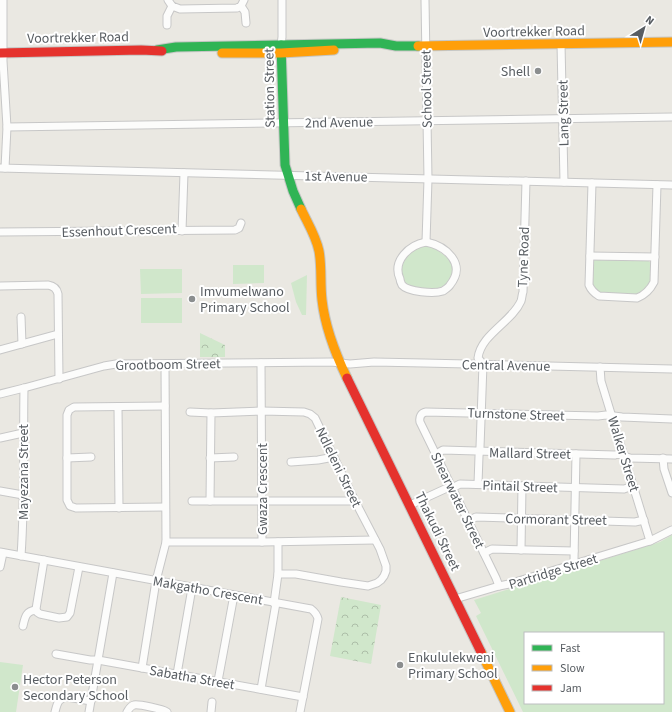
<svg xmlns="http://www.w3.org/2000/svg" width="672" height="712" font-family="'Source Sans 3',sans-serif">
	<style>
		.green { fill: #d0e7cb; fill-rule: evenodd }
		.park { fill: url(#park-crowns) }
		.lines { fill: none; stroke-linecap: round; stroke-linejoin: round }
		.street-casing { stroke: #c7c7c7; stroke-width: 9 }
		.fast-casing { stroke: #c5c6c4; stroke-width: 11 }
		.slow-casing { stroke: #c5c6c4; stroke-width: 11 }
		.jam-casing { stroke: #c5c6c4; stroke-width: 11 }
		.street { stroke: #fcfcfb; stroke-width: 7 }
		.fast { stroke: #30b455; stroke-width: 9 }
		.slow { stroke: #ff9f0a; stroke-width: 9 }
		.jam { stroke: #e5322d; stroke-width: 9 }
		.poi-dot { fill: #8b8e8f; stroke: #fff; stroke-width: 1.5 }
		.labels { text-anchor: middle; stroke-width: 4; stroke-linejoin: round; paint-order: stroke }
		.street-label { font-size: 14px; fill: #585d62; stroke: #fff }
		.poi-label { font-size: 14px; fill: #585d62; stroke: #fff; text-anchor: start }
	</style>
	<defs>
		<pattern id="park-crowns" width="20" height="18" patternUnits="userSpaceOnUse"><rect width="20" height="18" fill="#d0e7cb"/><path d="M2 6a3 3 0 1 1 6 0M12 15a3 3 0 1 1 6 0" fill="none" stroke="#acbea8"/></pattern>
	</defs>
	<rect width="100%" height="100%" fill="#eae8e2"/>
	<!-- green -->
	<g class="green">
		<polygon points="422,244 431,246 444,255 449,259 452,264 453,270 449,280 445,285 439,288 426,289 411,288 403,282 400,273 402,260 406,256"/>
		<polygon points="597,259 647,260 651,263 650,283 646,290 636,295 602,293 597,291 593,285 593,262 594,260"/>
		<polygon points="233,265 264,265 264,283 233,284"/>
		<polygon points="140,269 182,269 182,293 141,294"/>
		<polygon points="307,275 306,315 302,315 296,302 291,283"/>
		<rect x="141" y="298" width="41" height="25"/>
		<path d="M672,535V712H523L476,616L481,613L474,600L660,542ZM525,633H663V703H525Z"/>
		<polygon points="0,662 23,665 16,712 0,712"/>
	</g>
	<!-- park -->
	<g class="park">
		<polygon points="200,333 225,345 225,357 200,357"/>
		<polygon points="341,597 381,605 371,664 330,656"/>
	</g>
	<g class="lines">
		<!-- street casing -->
		<g class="street-casing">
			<g id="street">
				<polyline points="3,0 3,61 7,127 5,168"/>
				<polyline points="168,0 172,6 180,9 237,8 241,6 244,0"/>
				<polyline points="425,0 427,120 428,179 426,242"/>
				<polyline points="241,6 245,12 246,23"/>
				<polyline points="167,25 167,16 172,6"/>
				<polyline points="561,44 564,182"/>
				<polyline points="281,45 282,37 282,0"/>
				<polyline points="7,127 672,117"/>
				<polyline points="0,168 672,185"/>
				<path d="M592,183L589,285C591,290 594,293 599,296L637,298C645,295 650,290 654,282L657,185"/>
				<polyline points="182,231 184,173"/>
				<polyline points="0,232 235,230 239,228 241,223"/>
				<path d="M426,242C446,246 467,264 450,285C449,287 446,289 443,291C434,294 408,292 402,285C401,283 400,281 400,279C392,261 409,245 426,242Z"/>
				<polyline points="590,256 655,257"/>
				<path d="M0,286L48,285C54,286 57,289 58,294L59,379"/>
				<polyline points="21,317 22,344"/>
				<polyline points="0,350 58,334"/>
				<polyline points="261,363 262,542"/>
				<polyline points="600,367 601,381 650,541"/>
				<polyline points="0,394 24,388 104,366 116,364 331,362 350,364 374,362 424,363 672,369"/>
				<polyline points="165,406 74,407 69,410 67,415 67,500 70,506 76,508 165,507"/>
				<polyline points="118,407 119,508"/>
				<polyline points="190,412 211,413"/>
				<polyline points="0,438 23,433"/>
				<polyline points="436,454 443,450 615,455 618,454 630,458 672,459"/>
				<polyline points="67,458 91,457"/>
				<polyline points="210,458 234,457"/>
				<polyline points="663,458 664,469 672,493"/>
				<polyline points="291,462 318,460 334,457"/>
				<path d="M478,484L479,456L480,447L483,364L478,358C481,334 512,322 521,301C522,298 522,294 523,292L526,181"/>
				<polyline points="0,491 23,495"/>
				<polyline points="192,501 355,501"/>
				<polyline points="210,501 211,413 262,411 304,412 310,414 315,418 355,501 380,549 386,566 386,571 384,576 381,580 377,583 368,586 341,582 296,574 278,574"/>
				<polyline points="410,505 447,488 456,486 460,484 624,489 633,486"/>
				<polyline points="468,521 476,517 635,522 644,520"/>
				<polyline points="166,542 262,542 375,540"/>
				<polyline points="521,550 522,486"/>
				<path d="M0,552L311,609C315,612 317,614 318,619L300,712"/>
				<polyline points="484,553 492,549 574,551"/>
				<path d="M21,556C25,500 23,444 24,388"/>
				<polyline points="44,560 36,609 37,612 40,614 59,618 67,617 70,613 79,567"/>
				<polyline points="575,565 574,560 576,454"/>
				<polyline points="0,567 3,553"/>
				<path d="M499,586L496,578L420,422C419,417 421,413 426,412L598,416L606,415L622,417L672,419"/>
				<polyline points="455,599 499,586 509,584 650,541 672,530"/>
				<polyline points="274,603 278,574 278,542"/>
				<path d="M23,626C25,617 26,611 36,610"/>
				<polyline points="56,654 90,660 98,660 303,697"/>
				<polyline points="142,668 156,581 166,542 165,364"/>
				<polyline points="177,674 192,588"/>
				<polyline points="218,681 234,595"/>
				<polyline points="261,689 276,603"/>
				<path d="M55,712C57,704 58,698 67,697L91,701"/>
				<polyline points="89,712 113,573"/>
				<path d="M127,712C129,709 130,706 134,705C139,704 162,709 167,712"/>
				<polyline points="211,712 212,702"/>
			</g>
		</g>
		<!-- fast casing -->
		<g class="fast-casing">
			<g id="fast">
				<polyline points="281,45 285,165 293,191 301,209"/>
				<polyline points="157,50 176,47 380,43 396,46 418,46"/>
			</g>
		</g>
		<!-- slow casing -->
		<g class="slow-casing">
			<g id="slow">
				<polyline points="418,46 672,42"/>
				<polyline points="222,53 281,53 334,50"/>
				<path d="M301,209C307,222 316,236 319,251C322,267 320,283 322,300C325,327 335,353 347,378"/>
				<polyline points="481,652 510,712"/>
			</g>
		</g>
		<!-- jam casing -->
		<g class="jam-casing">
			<g id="jam">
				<polyline points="0,53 141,50 162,51"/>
				<polyline points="347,378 481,652"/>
			</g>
		</g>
		<!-- street -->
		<use href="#street" class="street"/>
		<!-- fast -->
		<use href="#fast" class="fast"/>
		<!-- slow -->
		<use href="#slow" class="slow"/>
		<!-- jam -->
		<use href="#jam" class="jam"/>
	</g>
	<!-- markers -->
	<g class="poi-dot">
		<circle cx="538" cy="71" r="4"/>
		<circle cx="192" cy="299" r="4"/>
		<circle cx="400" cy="665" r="4"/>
		<circle cx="15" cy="687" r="4"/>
	</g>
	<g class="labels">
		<!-- street labels -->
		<g class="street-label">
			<text transform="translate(534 31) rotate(-1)" y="5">Voortrekker Road</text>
			<text transform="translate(78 37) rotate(-1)" y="5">Voortrekker Road</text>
			<text transform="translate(269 88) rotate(-91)" y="5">Station Street</text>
			<text transform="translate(426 89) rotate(-91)" y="5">School Street</text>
			<text transform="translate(563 113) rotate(-91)" y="5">Lang Street</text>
			<text transform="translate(339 122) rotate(-1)" y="5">2nd Avenue</text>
			<text transform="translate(336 176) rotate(1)" y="5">1st Avenue</text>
			<text transform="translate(119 230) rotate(-2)" y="5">Essenhout Crescent</text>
			<text transform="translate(523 257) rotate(-88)" y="5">Tyne Road</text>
			<text transform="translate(168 364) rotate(-1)" y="5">Grootboom Street</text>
			<text transform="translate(506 365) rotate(1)" y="5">Central Avenue</text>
			<text transform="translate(516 414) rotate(2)" y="5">Turnstone Street</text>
			<text transform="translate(530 453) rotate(1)" y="5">Mallard Street</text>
			<text transform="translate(624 454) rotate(73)" y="5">Walker Street</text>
			<text transform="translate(339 467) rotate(64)" y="5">Ndleleni Street</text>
			<text transform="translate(23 472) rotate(-90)" y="5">Mayezana Street</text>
			<text transform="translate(520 486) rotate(2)" y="5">Pintail Street</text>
			<text transform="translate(262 489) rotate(-90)" y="5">Gwaza Crescent</text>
			<text transform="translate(458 500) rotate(64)" y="5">Shearwater Street</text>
			<text transform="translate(556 519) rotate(1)" y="5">Cormorant Street</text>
			<text transform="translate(438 531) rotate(64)" y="5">Thakudi Street</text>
			<text transform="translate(553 571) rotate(-17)" y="5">Partridge Street</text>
			<text transform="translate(208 590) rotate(10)" y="5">Makgatho Crescent</text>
			<text transform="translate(192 677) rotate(10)" y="5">Sabatha Street</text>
		</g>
		<!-- poi labels -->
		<g class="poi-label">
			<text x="530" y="76" text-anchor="end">Shell</text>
			<text x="200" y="296">Imvumelwano<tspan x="200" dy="16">Primary School</tspan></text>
			<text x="408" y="662">Enkululekweni<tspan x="408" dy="16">Primary School</tspan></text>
			<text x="23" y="684">Hector Peterson<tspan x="23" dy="16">Secondary School</tspan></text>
		</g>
	</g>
	<!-- legend -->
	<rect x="524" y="632" width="140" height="72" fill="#ffffff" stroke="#bcbec0"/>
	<rect x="532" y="645" width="20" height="6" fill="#30b455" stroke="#bcbec0"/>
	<text x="560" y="652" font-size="12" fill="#585d62">Fast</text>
	<rect x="532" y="665" width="20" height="6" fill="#ff9f0a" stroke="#bcbec0"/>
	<text x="560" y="672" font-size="12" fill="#585d62">Slow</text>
	<rect x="532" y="685" width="20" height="6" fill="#e5322d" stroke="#bcbec0"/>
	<text x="560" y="692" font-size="12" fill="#585d62">Jam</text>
	<!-- north arrow -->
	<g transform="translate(644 28) rotate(37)" stroke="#ffffff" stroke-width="3" paint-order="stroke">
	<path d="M0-3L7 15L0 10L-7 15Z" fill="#585d62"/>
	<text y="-6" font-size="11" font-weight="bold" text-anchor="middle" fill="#585d62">N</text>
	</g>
</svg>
